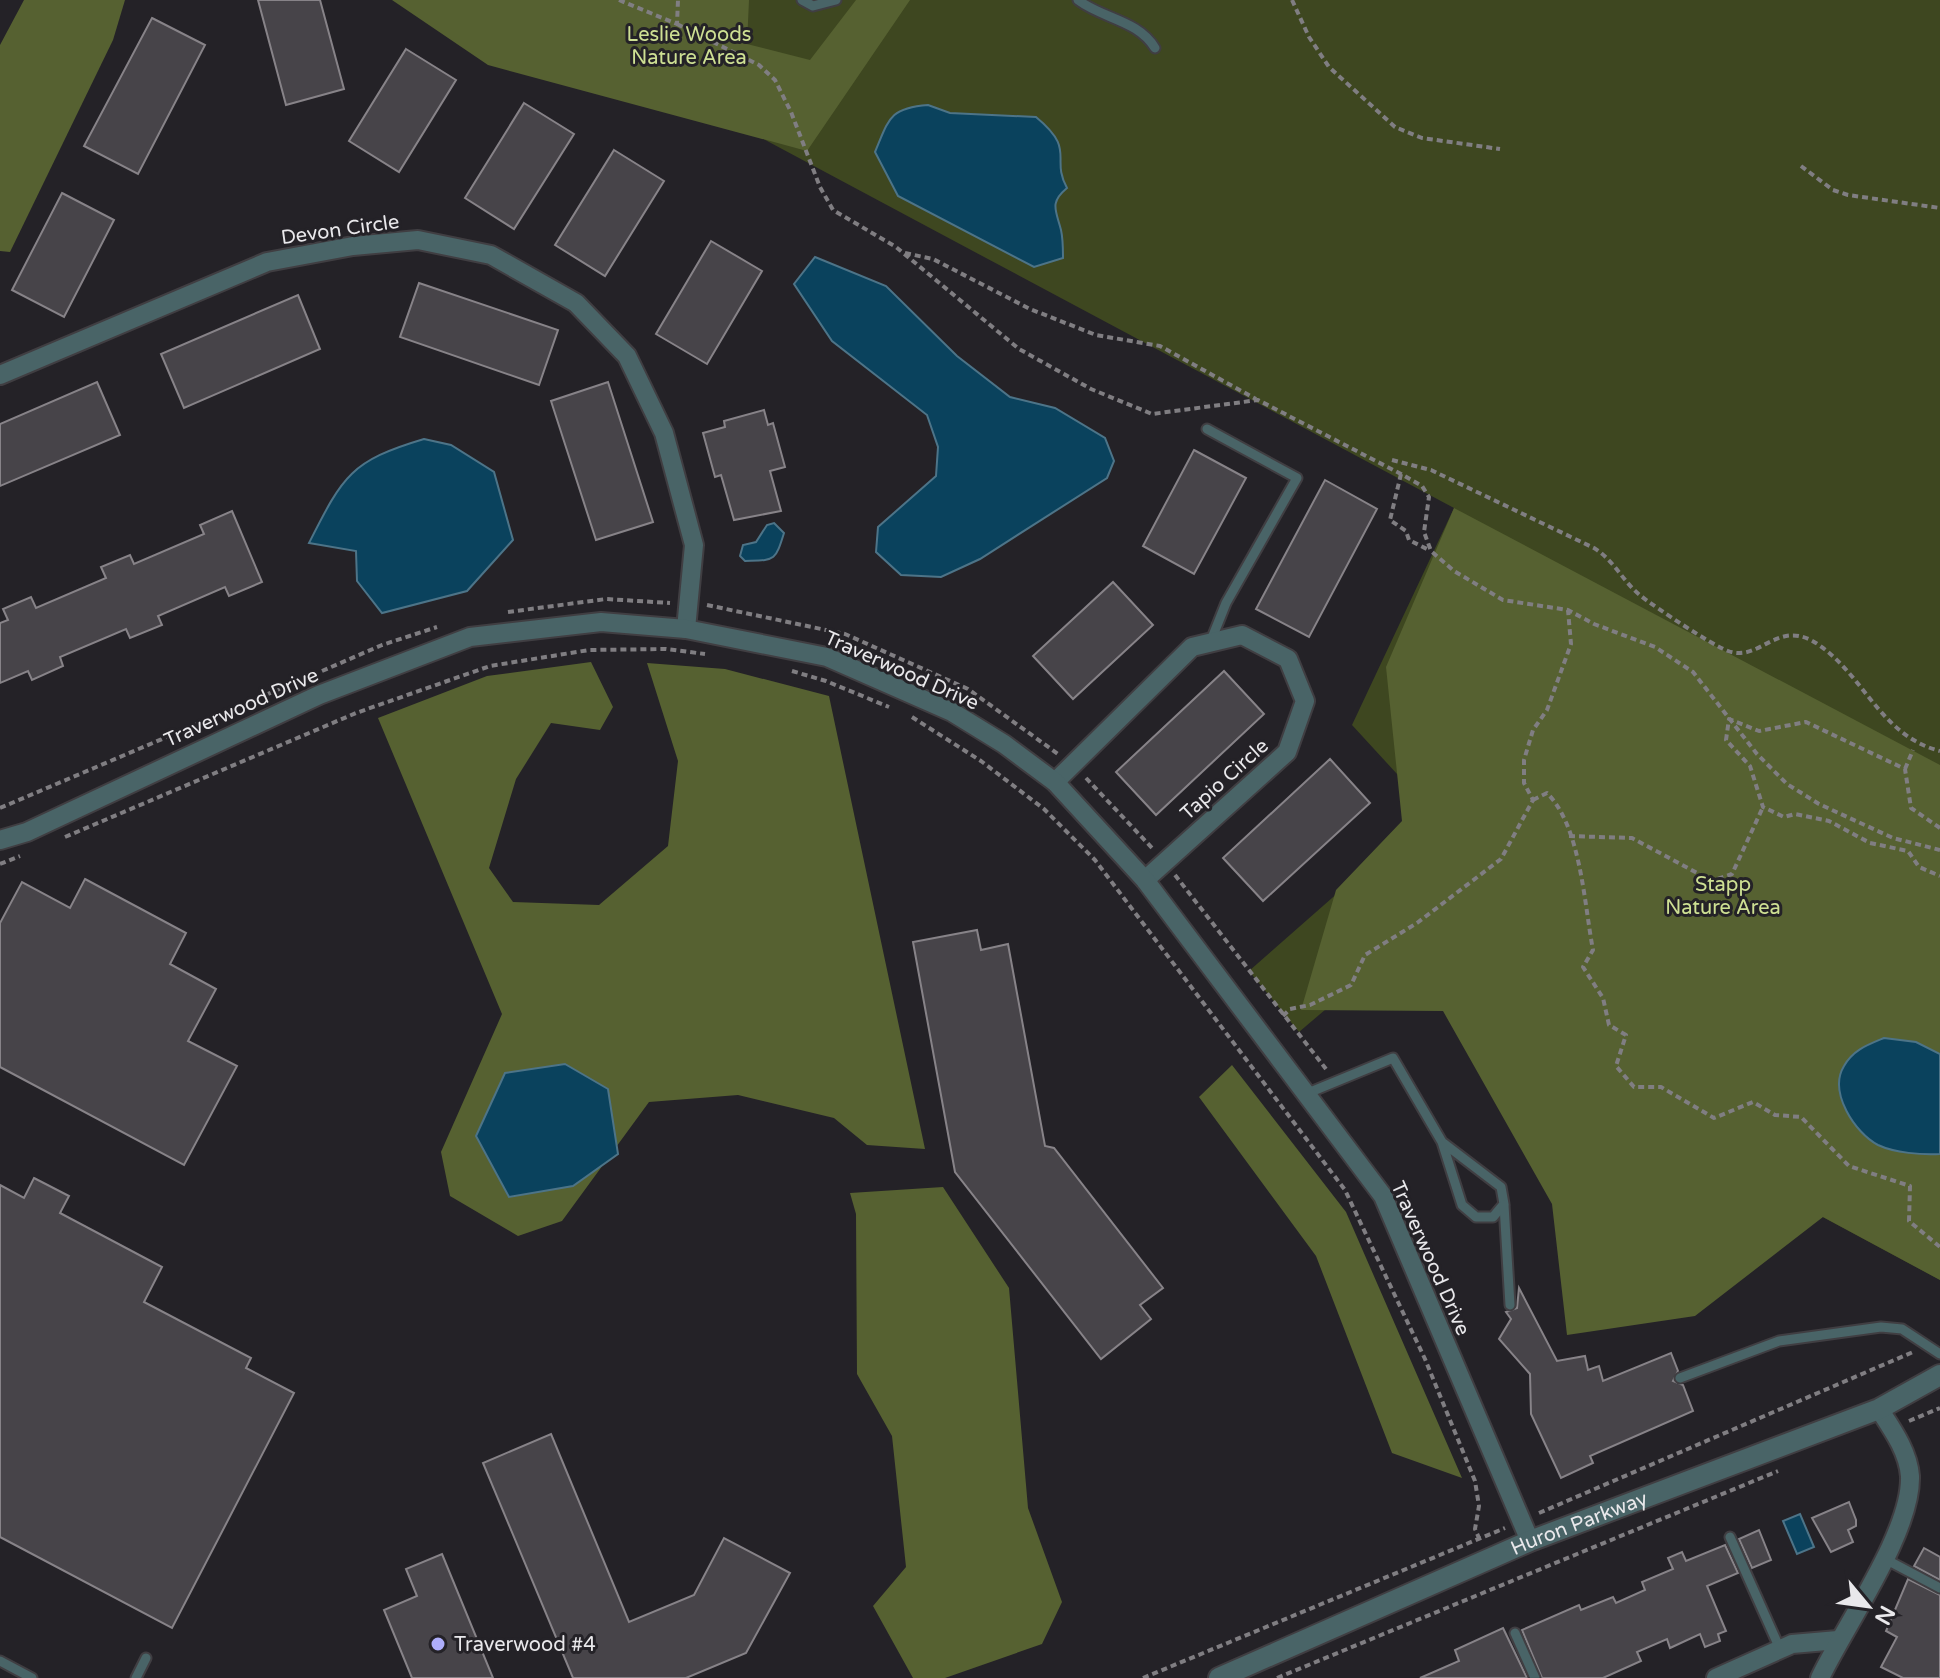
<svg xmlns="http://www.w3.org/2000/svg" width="1940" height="1678" font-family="'Varela Round',sans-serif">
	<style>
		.green { fill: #3e4720 }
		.forest { fill: #566131 }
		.water { fill: #0a425d; stroke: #4d7488; stroke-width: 2 }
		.building { fill: #474449; stroke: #878388; stroke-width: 2 }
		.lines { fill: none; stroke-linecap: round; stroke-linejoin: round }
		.service-casing { stroke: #403e42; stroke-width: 13 }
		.minor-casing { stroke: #403e42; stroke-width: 22 }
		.tertiary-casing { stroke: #403e42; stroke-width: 24 }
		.path { stroke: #807e82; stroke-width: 4; stroke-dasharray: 6 4; stroke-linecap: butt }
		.service { stroke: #496467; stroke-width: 9 }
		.minor { stroke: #496467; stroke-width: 18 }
		.tertiary { stroke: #496467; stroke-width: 20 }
		.poi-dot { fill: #aeaefb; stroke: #242227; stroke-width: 3 }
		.labels { text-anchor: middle; stroke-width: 6; stroke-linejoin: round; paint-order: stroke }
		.park-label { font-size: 20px; fill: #cee093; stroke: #242227 }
		.street-label { font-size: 20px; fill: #e9e8eb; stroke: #242227 }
		.poi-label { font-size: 20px; fill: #e9e8eb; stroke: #242227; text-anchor: start }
	</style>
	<rect width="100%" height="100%" fill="#242227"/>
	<!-- green -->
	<polygon class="green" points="503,0 1940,0 1940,1280 1597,1096 1459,896 1299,1032 1249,971 1431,811 1352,725 1454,508"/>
	<!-- forest -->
	<g class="forest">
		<polygon points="24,0 125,0 113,40 10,252 0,251 0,45"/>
		<polygon points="392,0 749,0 747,44 810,60 856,0 910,0 807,151 488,65"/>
		<polygon points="1454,508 1940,765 1940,1280 1823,1217 1695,1316 1567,1335 1552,1204 1443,1011 1301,1010 1336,890 1402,821 1386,667"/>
		<polygon points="591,662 613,707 600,730 551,723 516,779 489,868 513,902 599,905 668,846 678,761 647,663 725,669 829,696 925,1149 867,1145 834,1118 738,1095 649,1102 562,1221 518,1236 450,1196 441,1152 502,1014 378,718 487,676"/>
		<polygon points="1232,1065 1346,1212 1462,1478 1392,1453 1316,1256 1199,1097"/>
		<polygon points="943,1187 1009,1288 1028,1508 1062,1602 1042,1644 945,1678 913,1678 873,1606 906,1567 892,1436 857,1374 856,1214 850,1193"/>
	</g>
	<!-- water -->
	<g class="water">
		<path d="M928,105L950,113L1036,117C1077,151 1050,157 1067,188C1049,203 1056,210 1061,230C1063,239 1063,249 1063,258L1034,267L898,196L875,152C889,119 889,108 928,105Z"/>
		<polygon points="815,257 886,286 957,356 1010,397 1055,408 1105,438 1114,461 1107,478 980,559 941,577 901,575 876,552 878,527 936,476 938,447 927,415 832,341 794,284"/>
		<path d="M424,439L451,445L494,472L513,540L467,591L382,613L357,581L356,551L309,543C343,476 350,461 424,439Z"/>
		<path d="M774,523L784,533C775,562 775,560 745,561L740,556L743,545L756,542L767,525Z"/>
		<path d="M1884,1038L1916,1042L1940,1054V1154C1922,1155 1895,1153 1878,1145C1855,1133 1828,1092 1844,1066C1853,1050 1867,1045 1884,1038Z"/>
		<polygon points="565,1064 608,1089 618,1154 573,1186 509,1197 476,1136 505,1073"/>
		<polygon points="1800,1514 1814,1547 1797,1554 1783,1521"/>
	</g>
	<!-- building -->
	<g class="building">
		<polygon points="258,0 320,0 344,89 286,105"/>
		<polygon points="152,18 205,45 138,174 84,146"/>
		<polygon points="406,49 456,80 399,172 349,141"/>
		<polygon points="524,103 574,134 514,229 465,198"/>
		<polygon points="614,150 664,181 605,276 555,245"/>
		<polygon points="62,193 114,220 64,317 12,290"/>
		<polygon points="711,241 762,271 707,364 656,334"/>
		<polygon points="419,283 558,330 539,385 400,337"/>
		<polygon points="298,295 320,349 184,408 161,354"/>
		<polygon points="97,382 120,435 0,486 0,424"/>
		<polygon points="608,382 653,522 596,540 551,401"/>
		<polygon points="764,410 768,425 773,423 785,467 770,471 781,511 734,520 721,475 715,477 703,433 725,427 724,421"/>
		<polygon points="1194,450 1246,478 1194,574 1143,546"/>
		<polygon points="1325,480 1377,509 1309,637 1256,609"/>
		<polygon points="232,511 262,582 229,596 225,587 158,616 162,625 130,638 126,629 60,657 63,666 32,680 28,671 0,683 0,623 8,620 3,609 31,597 36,608 106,578 101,567 130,555 134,564 204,534 200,525"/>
		<polygon points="1113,582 1153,625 1073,699 1033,656"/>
		<polygon points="1224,671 1264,714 1156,815 1116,772"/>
		<polygon points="1330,759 1370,803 1263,901 1223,858"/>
		<polygon points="85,879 186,933 170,964 216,989 188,1041 237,1066 184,1165 0,1067 0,923 22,882 70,908"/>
		<polygon points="977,930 981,950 1008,944 1045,1146 1054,1148 1163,1288 1140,1305 1151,1319 1101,1359 955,1172 913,942"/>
		<polygon points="34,1178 69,1196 60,1213 162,1267 144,1302 251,1358 246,1368 294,1393 172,1628 0,1537 0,1185 24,1198"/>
		<polygon points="1519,1288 1557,1361 1585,1356 1588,1370 1599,1366 1603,1381 1671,1353 1678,1371 1673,1381 1683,1385 1693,1411 1590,1456 1593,1463 1561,1478 1531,1414 1530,1374 1499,1339 1511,1319 1506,1312 1517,1308"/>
		<polygon points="551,1434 629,1622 694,1595 724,1538 790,1573 746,1653 686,1678 573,1678 483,1463"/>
		<polygon points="1849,1502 1856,1520 1856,1526 1848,1530 1853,1542 1831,1552 1812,1518"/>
		<polygon points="1759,1530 1771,1560 1752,1568 1739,1539"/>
		<polygon points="1725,1545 1738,1573 1707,1586 1726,1631 1718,1634 1720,1641 1705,1647 1700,1634 1670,1648 1667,1639 1637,1652 1641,1661 1603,1678 1542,1678 1522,1630 1579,1605 1581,1610 1613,1597 1616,1603 1645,1590 1642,1582 1673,1569 1668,1558 1682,1552 1686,1561"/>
		<polygon points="1924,1548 1940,1557 1940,1580 1914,1566"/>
		<polygon points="442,1554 493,1678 412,1678 384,1610 417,1596 406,1569"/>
		<polygon points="1908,1579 1940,1595 1940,1678 1903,1678 1881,1667 1897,1637 1886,1631"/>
		<polygon points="1503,1628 1527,1678 1420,1678 1459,1661 1455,1650"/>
	</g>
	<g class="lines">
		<!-- service casing -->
		<g class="service-casing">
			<g id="service">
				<polyline points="802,0 813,6 836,0"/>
				<path d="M1078,0C1103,19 1138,20 1155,48"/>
				<polyline points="1207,429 1297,478 1226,603 1210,643"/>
				<polyline points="1308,1093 1393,1058 1442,1142 1462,1205 1476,1217 1493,1217 1504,1204 1501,1187 1442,1142"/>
				<polyline points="1504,1205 1510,1305"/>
				<polyline points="1680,1378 1779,1341 1881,1327 1902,1329 1940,1354"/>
				<polyline points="1730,1537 1780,1649"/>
				<polyline points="1885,1559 1940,1588"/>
				<polyline points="1515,1633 1535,1678"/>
				<polyline points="0,1661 32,1678"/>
				<polyline points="136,1678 146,1658"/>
			</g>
		</g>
		<!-- minor casing -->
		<g class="minor-casing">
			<g id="minor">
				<polyline points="0,375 267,262 353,246 418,240 491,255 576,303 627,356 664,433 694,545 686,629"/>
				<polyline points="1055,782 1192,647 1242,635 1288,659 1305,701 1287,752 1145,880"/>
				<polyline points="0,840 27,832 319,695 470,637 601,622 686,629 827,657 952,712 1004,744 1055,782 1145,880 1383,1196 1530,1541"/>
				<polyline points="1716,1678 1792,1644 1838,1640"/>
				<path d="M1820,1678C1845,1625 1912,1532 1910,1476C1908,1451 1892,1429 1879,1409"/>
			</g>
		</g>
		<!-- tertiary casing -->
		<g class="tertiary-casing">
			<g id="tertiary">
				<path id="s1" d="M1219,1678L1530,1541L1879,1409L1940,1375"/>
			</g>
		</g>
		<!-- path -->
		<g class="path">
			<polyline points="619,0 677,24 678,0"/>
			<polyline points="1292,0 1309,37 1329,67 1395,127 1422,138 1500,149"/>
			<polyline points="677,24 759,65 775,80 791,112 820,187 833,210 896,247 1019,349 1091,389 1152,414 1258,400 1401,474 1422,486 1429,497 1424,532 1431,551 1454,571 1503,600 1568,610 1594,624 1655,647 1693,672 1757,754 1787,784 1819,804 1893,838 1940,850"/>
			<polyline points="1801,166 1833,190 1848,195 1940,208"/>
			<polyline points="905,253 933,259 1030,309 1096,335 1160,346 1256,399"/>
			<path d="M1392,460L1431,470L1594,548C1614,560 1623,582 1641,596C1656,608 1712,645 1728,651C1761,663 1778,616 1819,645C1865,677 1881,736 1940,751"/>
			<polyline points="1401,474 1390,520 1406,531 1409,540 1429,550"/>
			<polyline points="707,605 845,634 968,689 1058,754"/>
			<polyline points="508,612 606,599 670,603"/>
			<polyline points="322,671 382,645 437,627"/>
			<polyline points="792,671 826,681 889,707"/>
			<polyline points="912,717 981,761 1044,809 1095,860 1345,1190 1425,1359 1475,1481 1479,1506 1475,1529 1479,1538"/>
			<polyline points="1905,769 1913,750"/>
			<polyline points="1086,778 1154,850"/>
			<path d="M1533,800L1547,793C1581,827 1584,903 1593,950L1583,967L1603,998L1609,1025L1626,1035L1616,1066L1634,1087H1661L1714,1118L1753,1102L1775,1115L1801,1117L1849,1166L1910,1186L1909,1221L1940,1247"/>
			<polyline points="0,808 303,679"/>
			<polyline points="1940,828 1911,808 1905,769 1806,722 1759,731 1729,719 1726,740 1750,766 1763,807 1784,817 1795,814 1829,821 1870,843 1908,851 1919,867 1940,876"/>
			<polyline points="1569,836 1632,838 1712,881 1732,874 1763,807"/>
			<polyline points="65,837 356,713 490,666 589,650 666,649 705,654"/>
			<polyline points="0,864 20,856"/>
			<polyline points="1175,875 1326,1069"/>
			<polyline points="1283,1016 1290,1009 1310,1005 1351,985 1365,955 1417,923 1501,859 1533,800 1524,783 1524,760 1533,730 1547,710 1571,644 1568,610"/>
			<polyline points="1909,1421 1940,1408"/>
			<polyline points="1539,1513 1913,1352"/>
			<polyline points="1143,1678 1505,1528"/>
			<polyline points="1277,1678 1778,1471"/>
		</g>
		<!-- service -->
		<use href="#service" class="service"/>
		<!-- minor -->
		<use href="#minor" class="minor"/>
		<!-- tertiary -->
		<use href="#tertiary" class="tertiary"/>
	</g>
	<!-- markers -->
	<circle class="poi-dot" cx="438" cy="1644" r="8"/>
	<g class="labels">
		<!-- park labels -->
		<g class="park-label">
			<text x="689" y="41">Leslie Woods<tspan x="689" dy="23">Nature Area</tspan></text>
			<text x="1723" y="891">Stapp<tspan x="1723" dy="23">Nature Area</tspan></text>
		</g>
		<!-- street labels -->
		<g class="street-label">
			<text transform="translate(340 229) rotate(-8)" y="7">Devon Circle</text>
			<text transform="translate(902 670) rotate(24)" y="7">Traverwood Drive</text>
			<text transform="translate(241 707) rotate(-24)" y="7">Traverwood Drive</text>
			<text transform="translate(1224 779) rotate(-42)" y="7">Tapio Circle</text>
			<text transform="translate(1431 1258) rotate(66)" y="7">Traverwood Drive</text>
			<text dy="7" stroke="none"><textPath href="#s1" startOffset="392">Huron Parkway</textPath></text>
		</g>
		<!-- poi labels -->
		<g class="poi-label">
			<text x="454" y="1651">Traverwood #4</text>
		</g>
	</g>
	<!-- north arrow -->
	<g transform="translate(1868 1606) rotate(119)" stroke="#242227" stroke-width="6" paint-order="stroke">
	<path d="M0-6L14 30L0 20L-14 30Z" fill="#e9e8eb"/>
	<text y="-12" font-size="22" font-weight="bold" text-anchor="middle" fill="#e9e8eb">N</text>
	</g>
</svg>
